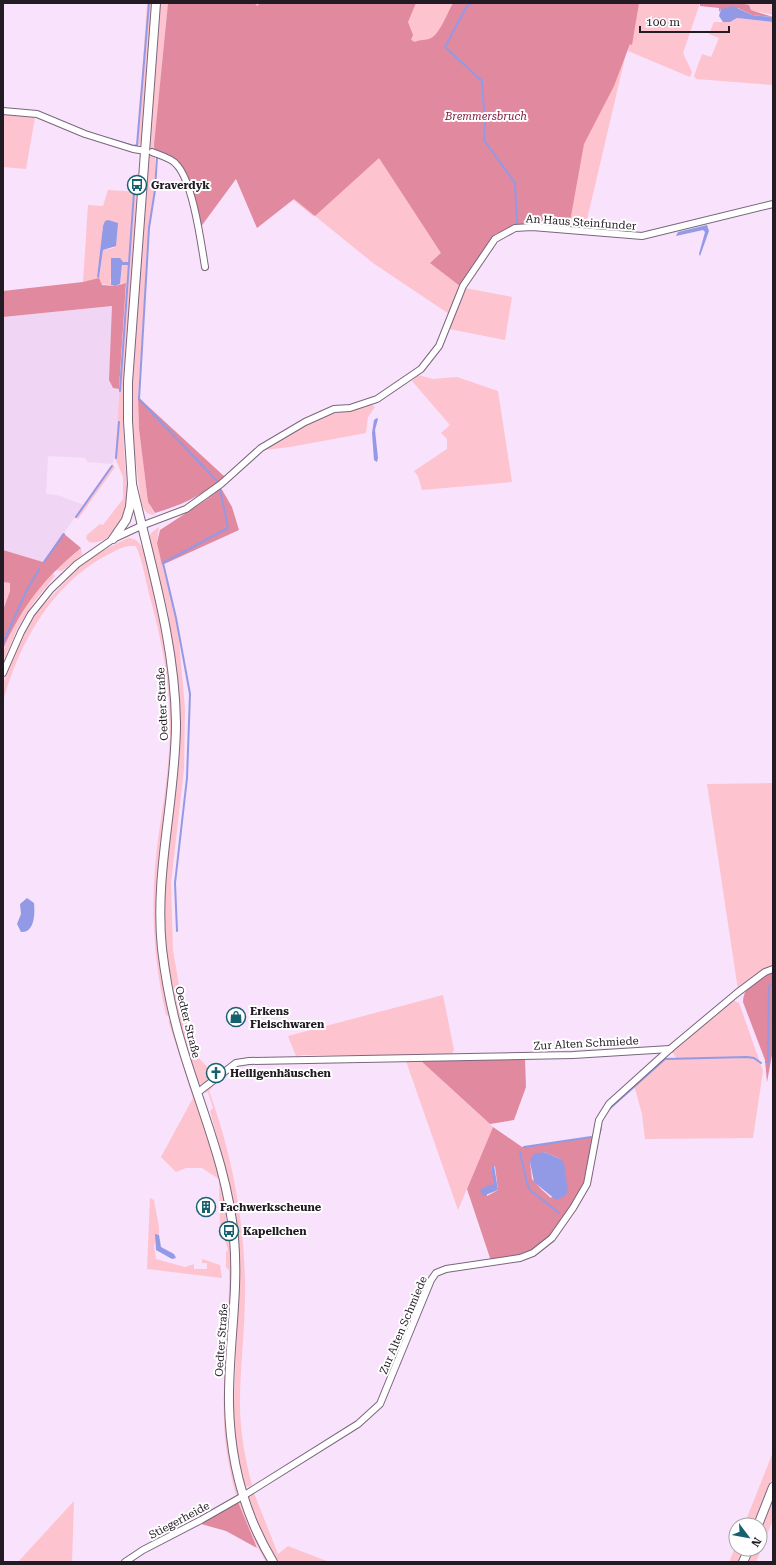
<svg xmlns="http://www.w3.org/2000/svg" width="776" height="1565" font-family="'Roboto Serif',serif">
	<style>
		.built { fill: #f1d5f5 }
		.green { fill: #fdc3cf; fill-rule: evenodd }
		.forest { fill: #e1899f; fill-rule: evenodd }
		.water { fill: #939ae5 }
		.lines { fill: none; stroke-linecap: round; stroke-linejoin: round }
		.stream { stroke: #939ae5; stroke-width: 2 }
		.minor-casing { stroke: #79667d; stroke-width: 8 }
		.major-casing { stroke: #79667d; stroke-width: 10 }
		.minor { stroke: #fff; stroke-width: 6 }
		.major { stroke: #fff; stroke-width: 8 }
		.labels { text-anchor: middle; stroke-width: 4; stroke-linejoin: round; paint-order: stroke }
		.park-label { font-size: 11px; font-style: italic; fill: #831d42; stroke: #fff }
		.poi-label { font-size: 11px; font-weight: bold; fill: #231b24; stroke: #fff; text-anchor: start }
		.street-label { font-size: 11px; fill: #231b24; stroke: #fff }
	</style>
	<rect width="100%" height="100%" fill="#f9e2fc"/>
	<!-- built -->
	<polygon class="built" points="113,306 109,380 113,388 119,389 115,458 112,464 87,462 85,458 48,456 46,494 57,495 84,505 43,562 3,550 3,317"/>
	<!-- green -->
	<g class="green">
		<polygon points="147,3 152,3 142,142 137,147"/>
		<polygon points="159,3 168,3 154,149 151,148 149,142"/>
		<polygon points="254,3 700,3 683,53 692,72 690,77 628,51 630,45 628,45 585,228 532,223 515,226 493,235 459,285 449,314 373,263 315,216 377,158 313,216 292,199 256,4"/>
		<polygon points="739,3 773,3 773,15 751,10 749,5"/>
		<polygon points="737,18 773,22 773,85 696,79 694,76 702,54 711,57 719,38 709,34 714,22 730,22"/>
		<polygon points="4,113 35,117 26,169 3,167"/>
		<path d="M150,155L155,156V191L150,218L138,397L139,429L148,502L155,515C146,514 144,511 141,502L132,433V378L148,156Z"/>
		<path d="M108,190L139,192L124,395C124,418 123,440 125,463C126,481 130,500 124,518C120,531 103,545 89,542L86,538L87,535L100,524L103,525L123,499V477L115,458L126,283L120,284L123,262L110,280L111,285L83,282L88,205L103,206ZM103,226L114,248L103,250L99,278L97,277Z"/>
		<polygon points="465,288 512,297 505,340 449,329"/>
		<polygon points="418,375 433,379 457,377 498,391 512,482 422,490 418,476 414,471 447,449 447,439 441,433 450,425 412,381"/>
		<polygon points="371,404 375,407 368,417 366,433 290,447 264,450 321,417"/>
		<polygon points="112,464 115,467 78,519 75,517"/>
		<polygon points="159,527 157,543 175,614 179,641 185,708 184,769 171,883 173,950 182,1003 194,1053 212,1072 214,1078 205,1085 197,1084 179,1026 169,978 164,933 163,894 173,799 175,658 168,612 149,539 151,533"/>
		<path d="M128,538C138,539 140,543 144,552L159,614L168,660L172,706V747L158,872L157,918L171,1017L166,1015C155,967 151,917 155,868C158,829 167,790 169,751C173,700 164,649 151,601C146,583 143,562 136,546C126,544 115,551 107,555C52,584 18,644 3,702V684L9,666L21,638L37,612L80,566L98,553Z"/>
		<polygon points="81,548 82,555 62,571 55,570"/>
		<path d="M52,573L55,576L34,602L17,629L3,662C3,627 31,597 52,573Z"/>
		<polygon points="3,582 10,583 10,591 3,610"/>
		<polygon points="773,783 773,966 738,990 707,784"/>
		<polygon points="443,995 454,1050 451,1055 304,1055 296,1056 288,1036"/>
		<polygon points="733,1000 739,1003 763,1071 753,1138 645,1139 642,1114 634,1085 665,1059 676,1058 672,1051"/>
		<path d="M168,1020L172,1023L209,1136L226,1201V1229L232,1250V1269L226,1383L238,1490L236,1496C230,1471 224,1446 224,1420C222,1370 230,1320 229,1270L226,1267V1252L228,1250L224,1237L220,1230L219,1179L202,1168H186L176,1172L161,1157L193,1098Z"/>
		<polygon points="406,1061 421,1061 493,1127 458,1210"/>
		<path d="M216,1082L209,1091C231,1151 244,1217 245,1281C246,1322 240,1363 240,1404C240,1431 245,1459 252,1485L248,1487L243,1485L233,1422L239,1282L228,1179L210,1111L213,1108L208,1092L204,1093Z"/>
		<polygon points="150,1198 154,1200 159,1227 159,1235 158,1234 154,1245 156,1259 185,1267 194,1264 194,1269 207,1269 207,1263 202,1263 202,1259 220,1265 222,1278 147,1269"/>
		<polygon points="773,1452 773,1477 754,1525 744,1525"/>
		<polygon points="254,1493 278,1554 288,1546 329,1562 276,1562 261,1534 248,1497"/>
		<polygon points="773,1497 773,1520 756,1562 747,1562 752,1549 760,1549 760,1529"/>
		<polygon points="74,1501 72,1562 18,1562"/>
		<polygon points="238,1502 242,1503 254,1535 269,1562 266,1562 252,1537"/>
		<polygon points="736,1545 736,1549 745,1549 739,1562 729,1562"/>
	</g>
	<!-- forest -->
	<g class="forest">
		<path d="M168,3H254L258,6L259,3H416L408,22L413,35L411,40L415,42C421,39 425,41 431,38C439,35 448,12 453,3H639L632,45L630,44L614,86L584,144L569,227L534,223L517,226L495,234L460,286L430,263L441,253L379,158L315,216L294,199L257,228L236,179L200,228L184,172L176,160L160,151L155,155L154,145Z"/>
		<polygon points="700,3 739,3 749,5 751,10 773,17 752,15 738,8 721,9 719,12 719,8 700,6"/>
		<polygon points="99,278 102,285 115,286 126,283 119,389 113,388 109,380 112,306 3,317 3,291 83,282"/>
		<path d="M138,397L225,477C203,495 182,505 155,513L148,502L139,429Z"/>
		<polygon points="221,488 232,507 239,530 162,565 157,543 160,530 206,500"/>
		<path d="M63,533L81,548C45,577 22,606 3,649V610L10,591V583L3,582V550L43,562Z"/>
		<path d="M773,971L772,1055L767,1082L765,1060L743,1002C743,986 759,977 773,971Z"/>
		<polygon points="525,1059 526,1087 514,1120 490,1124 421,1061"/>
		<path d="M493,1127L522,1147L593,1137C590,1152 589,1171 583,1185C574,1207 551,1241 530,1251C518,1257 504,1258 491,1261L467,1189ZM544,1152L561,1159C568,1181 564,1180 551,1198L541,1189L532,1179L530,1162ZM495,1166L498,1190L487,1196V1186H493L495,1183L491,1168Z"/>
		<polygon points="238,1502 257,1548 226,1531 201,1524"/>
	</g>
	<!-- water -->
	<g class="water">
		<polygon points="733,6 752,15 773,17 773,22 737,18 730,22 723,22 719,16 721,9"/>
		<polygon points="108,220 118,223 116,246 103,250 99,278 97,277 103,226 105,221"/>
		<polygon points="707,225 709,231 700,256 699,254 705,232 703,230 676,236 678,232"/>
		<polygon points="111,258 120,258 123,262 128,262 128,265 122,265 120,284 115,286 111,285"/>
		<polygon points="377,418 378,419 375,430 378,458 377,462 374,460 372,433 374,420"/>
		<path d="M27,898L34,903C35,913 35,933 21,932L17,924L21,914L20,904Z"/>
		<polygon points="544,1152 561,1159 564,1163 568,1191 564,1197 556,1200 534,1182 530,1162 531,1158 534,1154"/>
		<polygon points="494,1165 498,1190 483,1196 480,1190 487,1186 494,1184 491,1168"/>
		<polygon points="155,1234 159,1235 161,1247 174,1254 176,1258 172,1259 156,1250"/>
	</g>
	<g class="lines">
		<!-- stream -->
		<g class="stream">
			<polyline points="471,3 467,6 445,47 482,81 485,124 484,140 515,183 517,225"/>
			<polyline points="110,139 134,146 137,145 149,3"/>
			<polyline points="157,157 155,190 149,228 139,399 218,482"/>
			<polyline points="120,391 134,192"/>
			<polyline points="116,458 119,422"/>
			<polyline points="76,517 112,466"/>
			<polyline points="44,562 64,534"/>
			<polyline points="3,643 26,592 39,569"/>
			<polyline points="177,931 175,883 187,778 190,694 176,618 163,563 228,528 220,489"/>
			<polyline points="766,1062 768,1062 769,986 773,983"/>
			<polyline points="607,1111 665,1059 747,1057 754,1058 761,1063"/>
			<polyline points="599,1135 601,1128"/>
			<polyline points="524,1147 591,1137"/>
			<polyline points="520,1152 527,1183 530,1190 559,1213"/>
		</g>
		<!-- minor casing -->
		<g class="minor-casing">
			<g id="minor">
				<polyline points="3,111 37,114 85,134 133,149 146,151"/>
				<path d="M152,152C159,155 171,158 176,164C193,181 201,243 205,267"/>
				<polyline points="3,673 21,632 31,614 51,589 77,564 113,539 141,526 186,509 221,484 261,448 305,422 334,409 350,408 377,399 421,369 439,346 463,286 495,239 515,228 532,227 642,236 773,204"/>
				<polyline points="197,1093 236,1063 249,1061 573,1055 670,1049"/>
				<polyline points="125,1562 143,1550 201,1520 243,1496 358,1424 380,1404 431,1280 436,1273 446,1269 520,1258 533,1253 552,1238 573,1208 587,1184 599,1120 609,1104 670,1049 737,993 765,972 773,969"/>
			</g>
		</g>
		<!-- major casing -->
		<g class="major-casing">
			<g id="major">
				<path d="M132,484C150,563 175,641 176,723C176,798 154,873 162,949C166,982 172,1014 182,1046C201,1110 228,1170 234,1238C239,1294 228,1348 229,1404C230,1459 244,1514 273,1562"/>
				<polyline points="113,539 126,520 130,507 132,484 128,421 128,382 156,3"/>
				<polyline points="758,1525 773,1487"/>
				<polyline points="743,1562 749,1549"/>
			</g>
		</g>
		<!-- minor -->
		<use href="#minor" class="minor"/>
		<!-- major -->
		<use href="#major" class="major"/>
	</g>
	<!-- icons -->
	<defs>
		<g id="bus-ring" transform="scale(1)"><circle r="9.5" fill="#fff" stroke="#17606f" stroke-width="1.5"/><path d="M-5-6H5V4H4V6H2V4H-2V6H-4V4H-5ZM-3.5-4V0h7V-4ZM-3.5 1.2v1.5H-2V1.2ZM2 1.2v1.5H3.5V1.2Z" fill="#17606f"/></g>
		<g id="shop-ring" transform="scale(1)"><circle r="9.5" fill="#fff" stroke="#17606f" stroke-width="1.5"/><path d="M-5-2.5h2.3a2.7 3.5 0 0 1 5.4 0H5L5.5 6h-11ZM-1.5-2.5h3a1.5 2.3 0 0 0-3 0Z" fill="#17606f"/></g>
		<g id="church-ring" transform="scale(1)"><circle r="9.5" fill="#fff" stroke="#17606f" stroke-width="1.5"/><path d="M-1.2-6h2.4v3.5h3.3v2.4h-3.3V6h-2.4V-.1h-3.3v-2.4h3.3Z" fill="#17606f"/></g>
		<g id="building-ring" transform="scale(1)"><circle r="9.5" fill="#fff" stroke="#17606f" stroke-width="1.5"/><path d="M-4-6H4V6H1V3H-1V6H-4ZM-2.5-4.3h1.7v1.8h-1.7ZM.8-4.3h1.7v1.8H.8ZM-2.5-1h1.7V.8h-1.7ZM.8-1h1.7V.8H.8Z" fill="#17606f"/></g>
	</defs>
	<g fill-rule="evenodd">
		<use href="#bus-ring" x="137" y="185"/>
		<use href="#shop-ring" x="236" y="1017"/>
		<use href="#church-ring" x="216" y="1073"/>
		<use href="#building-ring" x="206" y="1207"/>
		<use href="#bus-ring" x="229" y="1231"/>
	</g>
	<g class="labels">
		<!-- park labels -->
		<g class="park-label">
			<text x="486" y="120">Bremmersbruch</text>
		</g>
		<!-- poi labels -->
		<g class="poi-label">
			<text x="151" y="189">Graverdyk</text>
			<text x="250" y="1015">Erkens<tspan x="250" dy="13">Fleischwaren</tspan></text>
			<text x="230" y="1077">Heiligenhäuschen</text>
			<text x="220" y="1211">Fachwerkscheune</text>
			<text x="243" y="1235">Kapellchen</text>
		</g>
		<!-- street labels -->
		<g class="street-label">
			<text transform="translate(581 222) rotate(4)" y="4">An Haus Steinfunder</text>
			<text transform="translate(162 704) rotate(-93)" y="4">Oedter Straße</text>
			<text transform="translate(188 1022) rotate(76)" y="4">Oedter Straße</text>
			<text transform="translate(586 1043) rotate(-3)" y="4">Zur Alten Schmiede</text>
			<text transform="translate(403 1325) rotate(-67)" y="4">Zur Alten Schmiede</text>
			<text transform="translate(221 1340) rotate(-86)" y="4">Oedter Straße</text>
			<text transform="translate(179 1520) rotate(-28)" y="4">Stiegerheide</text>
		</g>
	</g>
	<!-- border -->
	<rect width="776" height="1565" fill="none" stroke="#231b24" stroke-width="8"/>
	<!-- north arrow -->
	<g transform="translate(748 1537) rotate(122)"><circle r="19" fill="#ffffff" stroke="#a7a4a7"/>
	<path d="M0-3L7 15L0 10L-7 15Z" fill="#17606f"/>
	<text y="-6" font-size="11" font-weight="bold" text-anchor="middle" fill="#231b24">N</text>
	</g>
	<!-- scale -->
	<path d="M640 26v6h89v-6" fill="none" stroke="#231b24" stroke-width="2"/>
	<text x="646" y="26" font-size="12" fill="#231b24" stroke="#ffffff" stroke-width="3" paint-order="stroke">100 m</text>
</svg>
